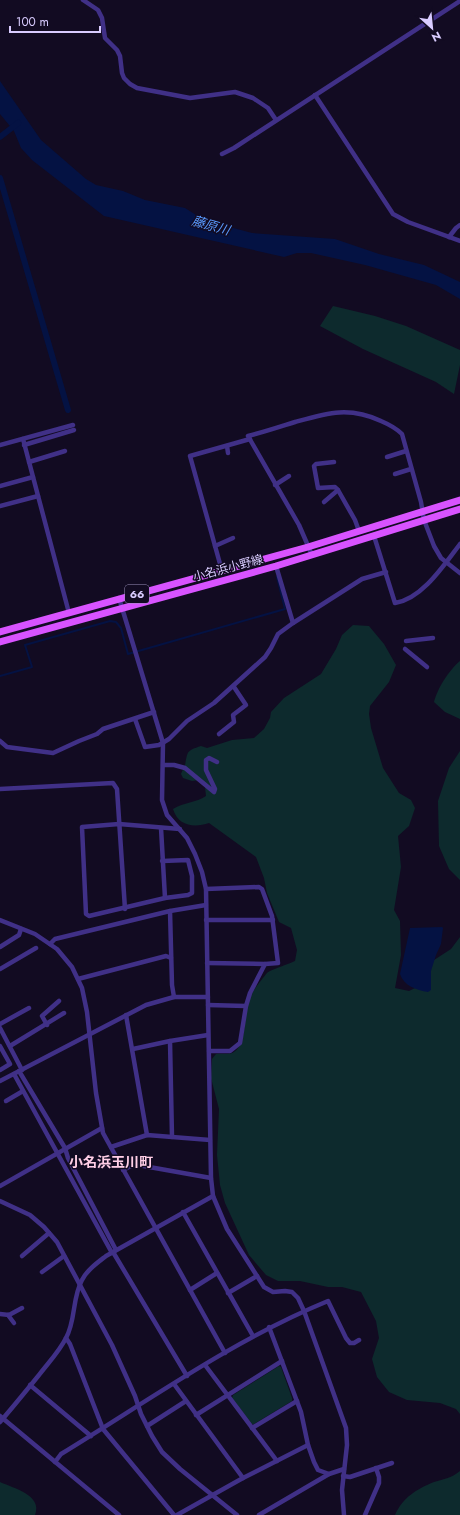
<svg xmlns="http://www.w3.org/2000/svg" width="460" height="1515" font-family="Jost,'Noto Sans JP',sans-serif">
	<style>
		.green { fill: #0d2a2d }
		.water { fill: #041243 }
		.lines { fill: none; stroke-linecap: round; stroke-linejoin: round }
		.stream { stroke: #041243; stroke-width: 2 }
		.canal { stroke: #041243; stroke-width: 6 }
		.street { stroke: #403087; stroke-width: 4.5 }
		.primary { stroke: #d853ff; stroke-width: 7 }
		.labels { text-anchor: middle; stroke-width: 3; stroke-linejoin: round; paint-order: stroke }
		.shield { fill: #120b22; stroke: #9d92bd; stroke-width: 1 }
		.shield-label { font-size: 11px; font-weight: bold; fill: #d9ccff }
		.street-label { font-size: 12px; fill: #d9ccff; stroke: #120b22 }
		.water-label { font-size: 13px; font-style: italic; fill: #5a9bff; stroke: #120b22 }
		.quarter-label { font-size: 14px; font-weight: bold; fill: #ffcee6; stroke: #120b22 }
	</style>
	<rect width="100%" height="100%" fill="#120b22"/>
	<!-- green -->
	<g class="green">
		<polygon points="333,306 375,316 406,326 460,350 460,365 454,394 436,382 363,349 320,326"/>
		<path d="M353,625L369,626L384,644L396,665L389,682L370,706L369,714L371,728L383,768L399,793L411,800L415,808L409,826L398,836L401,867L394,910L400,921L401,955L395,988L409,991L421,985L431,962L451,949L460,937V1414L456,1409L440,1403L407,1400L389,1392L377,1377L372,1359L379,1338L376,1321L361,1292L342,1287H328L300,1281H278L266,1275L249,1255L225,1203L220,1185L217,1155L219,1109L211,1078L212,1059L216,1054C222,1053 230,1055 234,1052C247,1044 244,1013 249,999C251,993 262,979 267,973C270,970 289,964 295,961L297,950L291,928L279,922L267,893L264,878L256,857L209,823C194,828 178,826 173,809C184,802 196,803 206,796L205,787L200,780L192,781L183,778L181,774C182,771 184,768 185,765C188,751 186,751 201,746L207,748L232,740L254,738L264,729L270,718L271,712L284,698L321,674L336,649L342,635Z"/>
		<path d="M460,661V719L445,712L434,702C437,689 449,670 460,661Z"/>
		<polygon points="460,751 460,880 449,869 439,846 438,801 449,768"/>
		<polygon points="279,1366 281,1367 292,1398 292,1401 254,1424 252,1424 232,1398 233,1395"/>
		<path d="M460,1471V1515H395C403,1497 417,1489 434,1482C444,1479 452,1478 460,1471Z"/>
		<path d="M0,1482C13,1488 43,1495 35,1515H0Z"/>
	</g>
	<!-- water -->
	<g class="water">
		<polygon points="0,81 41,140 86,179 96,185 123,191 145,200 185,208 204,220 252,233 335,239 379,254 424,265 460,282 460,299 436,285 365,265 311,253 297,253 284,257 104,216 32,160 21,148 14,131 0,114"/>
		<path d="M442,927L443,928L441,944L436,955L431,971V990L428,992C416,990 404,986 400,974L410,928Z"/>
	</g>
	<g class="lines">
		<!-- stream -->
		<polyline class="stream" points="0,676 32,667 25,645 110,621 116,622 121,628 128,654 285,609 277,577"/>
		<!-- canal -->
		<g class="canal">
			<polyline points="0,137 18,123"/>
			<polyline points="0,178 68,410"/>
		</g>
		<!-- street -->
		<g class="street">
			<polyline points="83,0 98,10 102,18 105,38 117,50 120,56 122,73 124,78 130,84 137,88 190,98 235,92 253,98 268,108 276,120"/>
			<polyline points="315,95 393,214 408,222 460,241"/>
			<polyline points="222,154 234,148 460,1"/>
			<polyline points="449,237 456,228 460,225"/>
			<polyline points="23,439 69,613"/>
			<polyline points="0,445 73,425"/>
			<polyline points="24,445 74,430"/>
			<polyline points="227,446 228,453"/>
			<polyline points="387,457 406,451"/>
			<polyline points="29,462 65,451"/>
			<polyline points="334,462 316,464 314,466 318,488 335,487 338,490 355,520 359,531"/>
			<polyline points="395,474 411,469"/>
			<polyline points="275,485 289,476"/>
			<polyline points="0,486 33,477"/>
			<polyline points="324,502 338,490"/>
			<polyline points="0,506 38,496"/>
			<path d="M374,536L395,603C422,599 444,565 460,544"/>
			<polyline points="215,546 233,538"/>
			<path d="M312,555L299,525L248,436C264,432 279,427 295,422C327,413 349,406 381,421C388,424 396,428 402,434L421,502L424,520L434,546L441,558L460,573"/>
			<polyline points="276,566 293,623"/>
			<polyline points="222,571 190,456 250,439"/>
			<polyline points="119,598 163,743 162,800 167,815 187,838 195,854 202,872 206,889 211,1178 213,1196 227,1229 264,1287 273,1292 285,1291 292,1292 298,1298 304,1311 346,1428 347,1445 342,1490 344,1515"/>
			<polyline points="406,641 433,638"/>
			<polyline points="405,649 427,667"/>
			<polyline points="135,719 145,747 159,745 169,739 187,721 214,703 265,657 271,648 278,634 293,623 362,579 386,572"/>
			<polyline points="219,734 234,722 233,715 246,705 234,687"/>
			<polyline points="0,741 7,747 53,753 79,741 97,734 103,729 154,712"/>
			<polyline points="163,765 174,765 185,768 214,792 215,789 206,770 206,760 209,758 217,762"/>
			<polyline points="0,789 113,783 117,789 125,909"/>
			<polyline points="161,828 165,898"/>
			<polyline points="162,861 188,860 192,876 192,893 188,895 165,898 89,916 86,914 82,827 119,824 180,829"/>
			<polyline points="206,889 259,887 262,889 272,916 278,963 265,964"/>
			<polyline points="170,911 172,985 174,997"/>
			<polyline points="0,920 35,934 57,949 72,967 82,988 87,1012 96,1093 103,1133 225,1353"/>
			<polyline points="206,920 273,920"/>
			<polyline points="50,944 55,939 170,911 206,905"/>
			<polyline points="0,947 19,935 21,929"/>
			<polyline points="207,963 265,964 250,993 246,1006 240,1043 230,1051 209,1051"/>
			<polyline points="0,969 36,948"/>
			<polyline points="78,979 166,956 171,958"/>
			<polyline points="208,1005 246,1006"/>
			<polyline points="126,1015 147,1135"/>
			<polyline points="0,1024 29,1008"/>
			<polyline points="47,1025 42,1016 59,1001"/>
			<polyline points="0,1028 22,1070"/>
			<polyline points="170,1041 172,1137"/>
			<polyline points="0,1046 10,1064 0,1070"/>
			<polyline points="10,1046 64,1013"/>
			<polyline points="133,1049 170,1041 208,1035"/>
			<polyline points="19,1071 65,1148 68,1158 116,1250"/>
			<polyline points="14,1074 112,1253"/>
			<polyline points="0,1081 146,1005 174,997 208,997"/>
			<polyline points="6,1101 23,1091"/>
			<polyline points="111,1147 147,1135 210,1140"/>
			<polyline points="123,1170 131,1166 138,1165 211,1178"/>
			<polyline points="0,1186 102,1128"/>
			<polyline points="0,1201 30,1215 44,1227 57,1242 112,1345 135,1396 141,1414 152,1436 162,1452 180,1469 237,1515"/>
			<polyline points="183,1212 253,1336"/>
			<polyline points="113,1252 187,1376"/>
			<polyline points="22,1256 49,1233"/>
			<polyline points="42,1272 64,1256"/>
			<polyline points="190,1290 217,1273"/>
			<polyline points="228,1293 257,1276"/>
			<polyline points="0,1314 9,1315 22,1308"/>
			<polyline points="8,1315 14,1323"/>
			<polyline points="269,1327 301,1412 308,1445 314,1462 318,1470 329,1474"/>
			<polyline points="66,1338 70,1344 103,1429 174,1515"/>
			<polyline points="205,1365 277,1461"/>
			<polyline points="174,1384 243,1478"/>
			<polyline points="30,1385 91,1436"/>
			<polyline points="196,1415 282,1361"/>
			<polyline points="0,1416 119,1515"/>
			<path d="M0,1422C13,1407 26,1391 39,1375C48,1363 59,1352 66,1338C76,1320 72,1298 82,1280C87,1270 97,1263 106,1256L213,1196"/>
			<polyline points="147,1426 186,1401"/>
			<polyline points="252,1428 297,1401"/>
			<path d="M55,1462L61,1454C148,1401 233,1340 328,1301L346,1338L350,1343H354L359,1340"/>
			<polyline points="343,1476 350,1477 392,1463"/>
			<polyline points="177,1515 243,1478 308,1445"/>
			<polyline points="259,1515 329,1474 344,1469"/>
			<polyline points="365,1515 379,1483 379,1477 376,1468"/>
		</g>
		<!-- primary -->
		<g class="primary">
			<polyline points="0,632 308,547 460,500"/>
			<polyline points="0,642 276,566 460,509"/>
		</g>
	</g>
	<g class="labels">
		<!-- shield labels -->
		<rect class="shield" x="125" y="585" width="24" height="18" rx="3"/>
		<g class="shield-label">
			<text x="137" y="598">66</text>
		</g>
		<!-- street labels -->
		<g class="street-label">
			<text transform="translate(228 568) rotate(-15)" y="4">小名浜小野線</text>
		</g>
		<!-- water labels -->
		<g class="water-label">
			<text transform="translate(211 225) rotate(16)" y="5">藤原川</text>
		</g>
		<!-- quarter labels -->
		<g class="quarter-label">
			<text x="111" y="1167">小名浜玉川町</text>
		</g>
	</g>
	<!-- north arrow -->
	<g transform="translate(432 28) rotate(153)" stroke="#120b22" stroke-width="3" paint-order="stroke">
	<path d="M0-3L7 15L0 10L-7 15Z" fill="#d9ccff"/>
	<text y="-6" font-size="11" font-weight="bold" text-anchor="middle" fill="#d9ccff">N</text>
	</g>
	<!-- scale -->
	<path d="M10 26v6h90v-6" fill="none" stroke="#d9ccff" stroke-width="2"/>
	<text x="16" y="26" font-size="12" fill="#d9ccff" stroke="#120b22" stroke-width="3" paint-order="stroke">100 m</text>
</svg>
